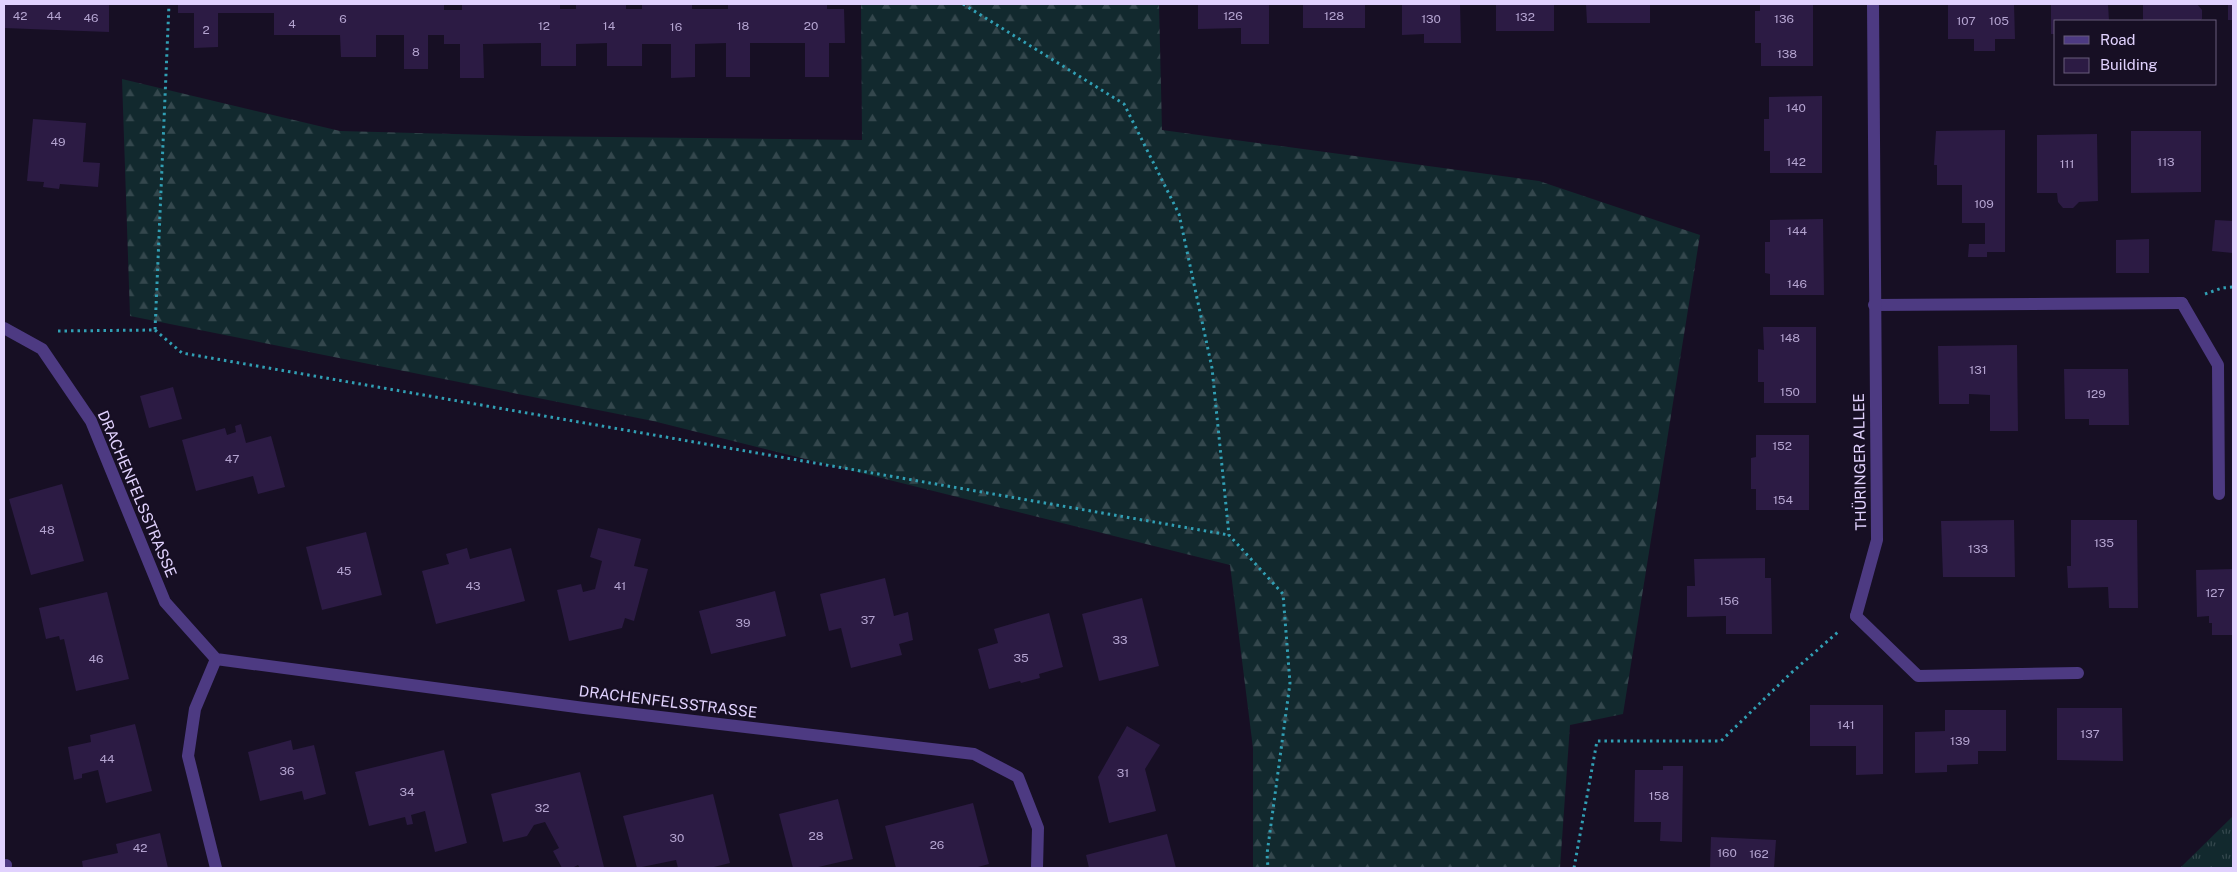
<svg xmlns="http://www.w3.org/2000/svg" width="2237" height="872" font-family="'Public Sans',sans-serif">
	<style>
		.grass { fill: url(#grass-tufts) }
		.forest { fill: url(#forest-firs) }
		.building { fill: #2c1b44 }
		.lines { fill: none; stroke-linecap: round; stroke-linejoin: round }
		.path { stroke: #319fb4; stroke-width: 3; stroke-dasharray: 2.5 4; stroke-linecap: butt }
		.lane { stroke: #4d3a82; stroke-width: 12 }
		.street { stroke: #4d3a82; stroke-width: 12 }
		.labels { text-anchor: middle; stroke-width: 4; stroke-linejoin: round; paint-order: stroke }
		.number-label { font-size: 12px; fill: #b4a4d0 }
		.street-label { font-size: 15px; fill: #e1d2fe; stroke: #170f24 }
	</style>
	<defs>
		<pattern id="grass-tufts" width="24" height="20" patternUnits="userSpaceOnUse" patternTransform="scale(1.25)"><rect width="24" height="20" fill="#12292e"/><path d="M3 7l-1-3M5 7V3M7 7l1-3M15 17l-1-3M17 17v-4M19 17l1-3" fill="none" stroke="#34474d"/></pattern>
		<pattern id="forest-firs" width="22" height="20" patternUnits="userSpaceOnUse" patternTransform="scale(1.25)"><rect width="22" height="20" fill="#12292e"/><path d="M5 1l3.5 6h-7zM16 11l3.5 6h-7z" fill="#34474d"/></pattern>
	</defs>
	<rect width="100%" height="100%" fill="#170f24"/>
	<!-- grass -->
	<polygon class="grass" points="2233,816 2233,868 2180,868"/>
	<!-- forest -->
	<polygon class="forest" points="861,4 1159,4 1162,130 1539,181 1700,235 1623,714 1570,725 1560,868 1253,868 1253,748 1230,565 653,421 130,316 122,79 340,131 525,136 862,140"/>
	<!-- building -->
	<g class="building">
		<polygon points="4,4 109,4 109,32 4,28"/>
		<polygon points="178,4 444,4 444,10 462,10 462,4 560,4 560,9 576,9 576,4 626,4 626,9 642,9 642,4 692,4 692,9 728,9 728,4 827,4 827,9 844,9 845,43 829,43 829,77 805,77 805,43 750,43 750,77 726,77 726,43 695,44 695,77 671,78 671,44 642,44 642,66 607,66 607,43 576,44 576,66 541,66 541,43 483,44 484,78 460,78 460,44 444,44 444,35 428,35 428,69 404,69 404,35 376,35 376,57 341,57 340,35 274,35 274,13 218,13 218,47 194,48 194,13 178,13"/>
		<polygon points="1198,4 1269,4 1269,44 1241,44 1241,28 1198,29"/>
		<rect x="1303" y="4" width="62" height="24"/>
		<polygon points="1402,4 1460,4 1461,43 1424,43 1424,34 1402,35"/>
		<rect x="1496" y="4" width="58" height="27"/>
		<polygon points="1586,4 1650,4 1650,23 1587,23"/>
		<polygon points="1760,4 1813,4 1813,66 1761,66 1761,43 1755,43 1755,11 1760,11"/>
		<polygon points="1948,4 2014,4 2015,39 1995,39 1995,51 1974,51 1974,39 1948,39"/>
		<polygon points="2051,4 2108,4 2109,21 2056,21 2056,34 2051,34"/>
		<polygon points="2143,4 2197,4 2202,10 2202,19 2199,21 2143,21"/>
		<rect x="2228" y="4" width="5" height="16"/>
		<polygon points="1822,96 1822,173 1770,173 1770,151 1764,151 1764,119 1769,119 1769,97"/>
		<polygon points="33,119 86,123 83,162 100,163 98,187 60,184 59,189 43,187 44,182 27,181"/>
		<polygon points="2005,130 2005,252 1987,252 1987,257 1968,257 1969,244 1985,244 1985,223 1962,223 1962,185 1937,185 1937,165 1934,165 1936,131"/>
		<polygon points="2131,131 2201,131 2201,192 2131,193"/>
		<polygon points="2097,134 2098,201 2079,202 2073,208 2063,208 2058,202 2057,193 2037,193 2037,135"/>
		<polygon points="1823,219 1824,295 1770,295 1770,274 1765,273 1765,242 1770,242 1770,220"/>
		<polygon points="2215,220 2233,221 2233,253 2212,251"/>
		<polygon points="2149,239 2149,273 2116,273 2116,240"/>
		<polygon points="1763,327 1816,327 1816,403 1764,403 1764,382 1758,382 1758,349 1764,350"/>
		<polygon points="2017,345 2018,431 1990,431 1990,395 1969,394 1969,404 1939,404 1938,346"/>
		<polygon points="2064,369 2128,369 2129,425 2089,425 2089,419 2065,419"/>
		<polygon points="173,387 182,419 149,428 140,396"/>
		<polygon points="241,424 246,443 271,436 285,487 258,494 253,476 196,491 182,440 225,428 227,435 236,432 235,426"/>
		<polygon points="1756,435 1809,435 1809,510 1756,510 1756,489 1751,489 1751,458 1756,457"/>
		<polygon points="62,484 84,561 31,575 9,499"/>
		<polygon points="2014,520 2015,577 1943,577 1941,521"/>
		<polygon points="2071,520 2137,520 2138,608 2109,608 2108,587 2068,588 2067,566 2071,566"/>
		<polygon points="598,528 641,539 634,566 648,569 634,621 625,618 622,628 569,641 557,590 581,584 583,592 595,589 602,561 590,557"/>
		<polygon points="366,532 382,595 322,610 306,547"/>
		<polygon points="467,548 470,559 511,548 525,601 436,624 422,571 449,564 446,554"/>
		<polygon points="1765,558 1765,578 1771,578 1772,634 1726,634 1726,616 1687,617 1687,586 1695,586 1694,559"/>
		<polygon points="2233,569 2233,635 2212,635 2212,623 2209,623 2209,616 2197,617 2196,570"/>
		<polygon points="885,578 894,616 908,612 913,640 899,644 902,655 851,668 841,628 829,631 820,594"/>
		<polygon points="775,591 786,636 711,654 699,611"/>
		<polygon points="107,592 129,679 76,691 64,639 60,640 59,636 46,639 39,608"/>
		<polygon points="1142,598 1159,666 1099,681 1082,614"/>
		<polygon points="1049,613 1063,667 1039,674 1040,678 1021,683 1020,681 989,689 978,649 998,643 994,629"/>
		<polygon points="1810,705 1883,705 1883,774 1856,775 1856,746 1810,746"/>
		<polygon points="2057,708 2122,708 2123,761 2057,760"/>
		<polygon points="1945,710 2006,710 2006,751 1978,751 1978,764 1947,765 1947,772 1915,773 1915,732 1945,731"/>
		<polygon points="135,724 152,791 106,803 98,770 82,774 82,778 74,780 68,747 91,742 90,735"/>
		<polygon points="1127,726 1160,745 1145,769 1156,811 1109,823 1098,777"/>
		<polygon points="291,740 293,750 314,745 326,794 304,800 302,791 260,801 248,752"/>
		<polygon points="444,750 467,843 435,852 425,811 411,815 413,824 407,825 405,817 369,826 355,772"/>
		<polygon points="1663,766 1683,766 1682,842 1660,841 1661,822 1634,822 1635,770 1663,770"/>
		<polygon points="580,772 604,867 580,868 578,865 572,868 562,868 553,851 559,848 545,822 534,825 527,836 503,842 491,794"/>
		<polygon points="713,794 730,863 710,868 678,868 676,860 637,868 623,816"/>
		<polygon points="838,799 853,859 814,868 793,868 779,814"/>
		<polygon points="973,803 989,864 974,868 896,868 885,826"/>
		<polygon points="160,833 168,868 83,868 82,861 118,853 116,844"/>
		<polygon points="1167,834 1176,868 1089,868 1086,855"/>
		<polygon points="1711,837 1776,840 1774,868 1710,868"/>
	</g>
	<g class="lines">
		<!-- path -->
		<g class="path">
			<polyline points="963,4 1124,104 1179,214 1212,368 1229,535 1283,594 1290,683 1267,854 1268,868"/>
			<polyline points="2205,294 2222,288 2233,287"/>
			<polyline points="155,330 182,353 1229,535"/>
			<polyline points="58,331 155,330 169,4"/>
			<polyline points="1574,868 1597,741 1721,741 1791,673 1838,632"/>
		</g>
		<!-- lane -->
		<g class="lane">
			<polyline points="2182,303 2218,365 2219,494"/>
			<polyline points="1856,616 1918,676 2078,673"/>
		</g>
		<!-- street -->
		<g class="street">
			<polyline points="1874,305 2182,303"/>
			<polyline points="4,328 42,349 91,421 165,602 216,659 584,708 974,754 1018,777 1038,828 1037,868"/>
			<polyline points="1856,616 1877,540 1873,4"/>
			<polyline points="4,866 6,865"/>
			<polyline points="216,868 188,756 195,709 216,659"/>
		</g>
	</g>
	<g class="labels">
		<!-- number labels -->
		<g class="number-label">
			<text x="20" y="20">42</text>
			<text x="54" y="20">44</text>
			<text x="1233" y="20">126</text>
			<text x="1334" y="20">128</text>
			<text x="1525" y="21">132</text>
			<text x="91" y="22">46</text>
			<text x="343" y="23">6</text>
			<text x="1431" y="23">130</text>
			<text x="1784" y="23">136</text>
			<text x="1966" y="25">107</text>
			<text x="1999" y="25">105</text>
			<text x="292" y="28">4</text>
			<text x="544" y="30">12</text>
			<text x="609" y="30">14</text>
			<text x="743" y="30">18</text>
			<text x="811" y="30">20</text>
			<text x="676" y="31">16</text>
			<text x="206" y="34">2</text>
			<text x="416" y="56">8</text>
			<text x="1787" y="58">138</text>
			<text x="1796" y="112">140</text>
			<text x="58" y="146">49</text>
			<text x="1796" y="166">142</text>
			<text x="2166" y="166">113</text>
			<text x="2067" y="168">111</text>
			<text x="1984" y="208">109</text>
			<text x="1797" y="235">144</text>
			<text x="1797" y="288">146</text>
			<text x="1790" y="342">148</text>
			<text x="1978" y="374">131</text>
			<text x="1790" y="396">150</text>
			<text x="2096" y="398">129</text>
			<text x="1782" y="450">152</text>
			<text x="232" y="463">47</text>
			<text x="1783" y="504">154</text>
			<text x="47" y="534">48</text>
			<text x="2104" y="547">135</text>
			<text x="1978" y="553">133</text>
			<text x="344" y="575">45</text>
			<text x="473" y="590">43</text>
			<text x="620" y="590">41</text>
			<text x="2215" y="597">127</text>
			<text x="1729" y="605">156</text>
			<text x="868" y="624">37</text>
			<text x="743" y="627">39</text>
			<text x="1120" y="644">33</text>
			<text x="1021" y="662">35</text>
			<text x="96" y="663">46</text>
			<text x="1846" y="729">141</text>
			<text x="2090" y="738">137</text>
			<text x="1960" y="745">139</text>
			<text x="107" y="763">44</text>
			<text x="287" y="775">36</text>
			<text x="1123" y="777">31</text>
			<text x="407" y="796">34</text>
			<text x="1659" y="800">158</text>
			<text x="542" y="812">32</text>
			<text x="816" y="840">28</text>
			<text x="677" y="842">30</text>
			<text x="937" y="849">26</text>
			<text x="140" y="852">42</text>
			<text x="1727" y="857">160</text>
			<text x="1759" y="858">162</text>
		</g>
		<!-- street labels -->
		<g class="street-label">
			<text transform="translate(1860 462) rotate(-91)" y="5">THÜRINGER ALLEE</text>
			<text transform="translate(137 494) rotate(67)" y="5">DRACHENFELSSTRASSE</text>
			<text transform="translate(668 702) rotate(7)" y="5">DRACHENFELSSTRASSE</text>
		</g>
	</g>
	<!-- border -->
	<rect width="2237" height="872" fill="none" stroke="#e1d2fe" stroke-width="10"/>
	<!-- legend -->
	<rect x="2054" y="20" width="162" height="65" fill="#170f24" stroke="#685d7b"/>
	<rect x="2064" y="36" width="25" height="8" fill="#4d3a82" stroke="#685d7b"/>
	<text x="2100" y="45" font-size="15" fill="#e1d2fe">Road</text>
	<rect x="2064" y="58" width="25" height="15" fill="#2c1b44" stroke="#685d7b"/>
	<text x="2100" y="70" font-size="15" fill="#e1d2fe">Building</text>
</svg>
